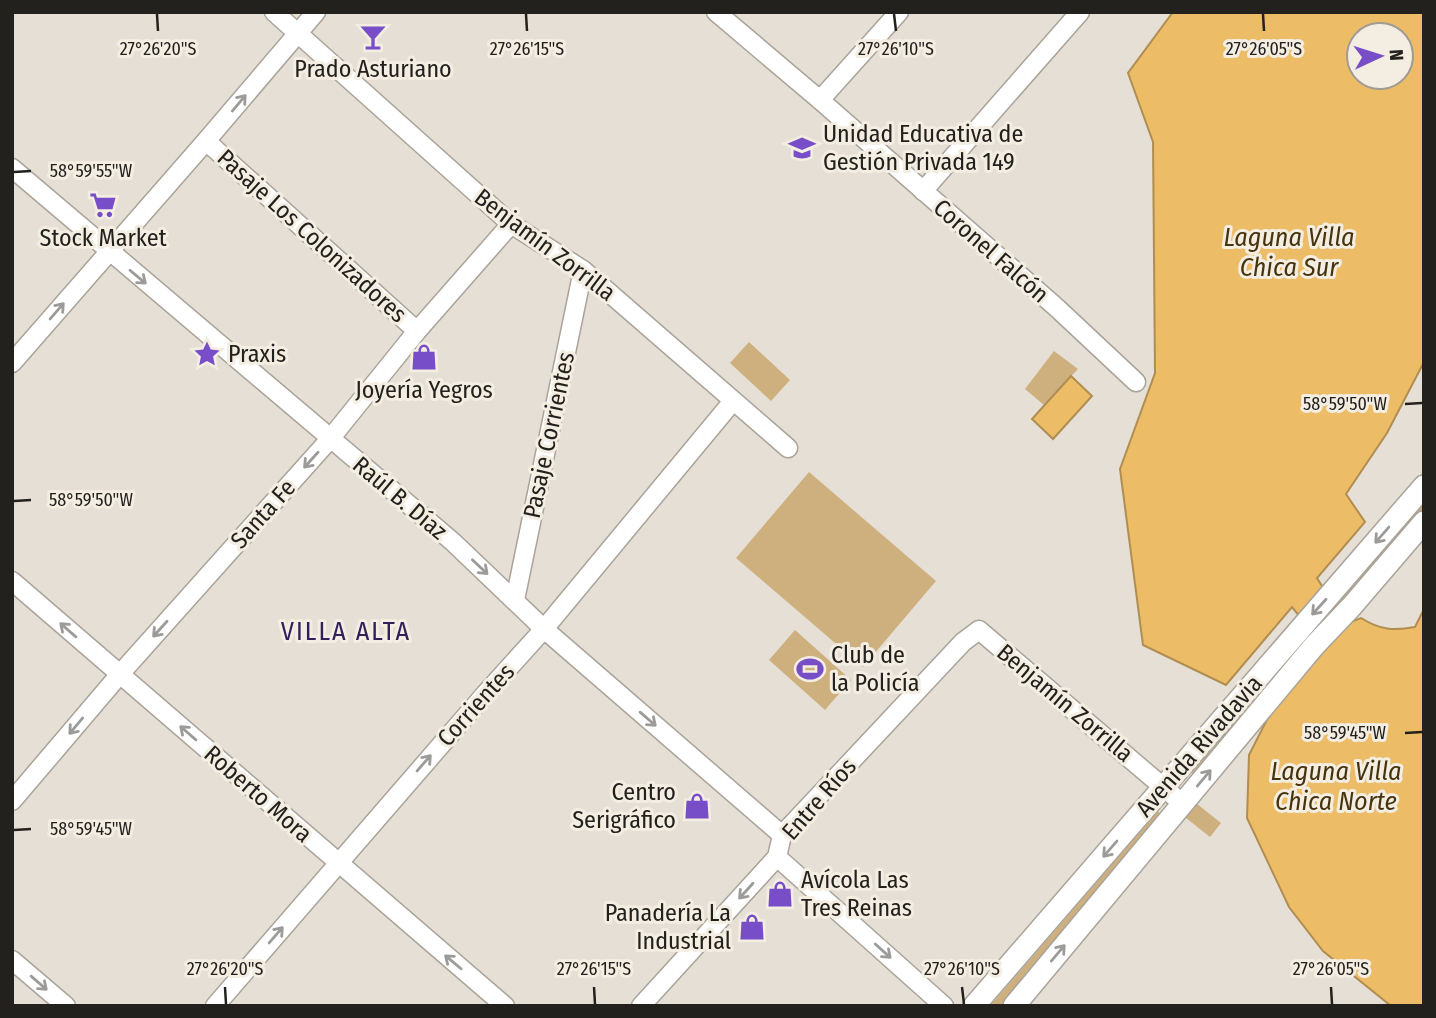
<svg xmlns="http://www.w3.org/2000/svg" width="1436" height="1018" font-family="'Fira Sans Condensed',sans-serif">
	<style>
		.green { fill: #ceb07f }
		.water { fill: #ecbc67; stroke: #b08e51; stroke-width: 2; fill-rule: evenodd }
		.lines { fill: none; stroke-linecap: round; stroke-linejoin: round }
		.minor-casing { stroke: #a9a399; stroke-width: 21 }
		.tertiary-casing { stroke: #a9a399; stroke-width: 24 }
		.minor { stroke: #fff; stroke-width: 18 }
		.tertiary { stroke: #fff; stroke-width: 21 }
		.oneway { stroke: #9c9b99 }
		.ticks { fill: none; stroke: #23211d; stroke-width: 2.5 }
		.labels { text-anchor: middle; stroke-width: 6; stroke-linejoin: round; paint-order: stroke }
		.poi-label { font-size: 24px; fill: #23211d; stroke: #f3ede2; text-anchor: start }
		.street-label { font-size: 24px; fill: #23211d; stroke: #f3ede2 }
		.water-label { font-size: 26px; font-style: italic; fill: #47340e; stroke: #f3ede2 }
		.neighbourhood-label { font-size: 26px; letter-spacing: 2px; fill: #331f59; stroke: #f3ede2 }
		.ticks-label { font-size: 18px; text-anchor: middle; fill: #23211d; stroke: #f3ede2; stroke-width: 6; stroke-linejoin: round; paint-order: stroke }
	</style>
	<rect width="100%" height="100%" fill="#e6dfd5"/>
	<!-- green -->
	<g class="green">
		<polygon points="749,342 790,380 771,401 730,363"/>
		<polygon points="1054,351 1078,369 1044,405 1025,389"/>
		<polygon points="809,472 936,581 863,667 736,558"/>
		<polygon points="1424,493 1424,510 1196,777 1188,769"/>
		<polygon points="795,630 851,680 825,710 769,660"/>
		<polygon points="1192,800 1221,823 1210,837 1181,814"/>
		<polygon points="1158,811 1163,819 1001,1006 990,1006"/>
	</g>
	<!-- water -->
	<g class="water">
		<path d="M1173,12H1424V362L1387,433L1346,494L1365,522L1317,578L1346,624L1361,618C1380,630 1394,631 1415,627L1424,609V1006H1391L1323,951L1289,907L1247,818L1249,755L1277,700L1325,648L1292,607L1226,685L1143,645L1120,469L1155,373L1153,142L1128,73ZM1359,35H1401V77H1359Z"/>
		<polygon points="1071,376 1092,396 1053,439 1032,419"/>
	</g>
	<g class="lines">
		<!-- minor casing -->
		<g class="minor-casing">
			<g id="minor">
				<polyline points="274,12 511,224 583,270 788,448"/>
				<polyline points="716,12 820,100 1057,308 1136,382"/>
				<polyline points="820,100 899,12"/>
				<polyline points="206,141 417,331"/>
				<polyline points="12,168 453,542 544,629 782,835"/>
				<polyline points="923,191 1080,12"/>
				<polyline points="12,363 206,141 316,12"/>
				<polyline points="12,581 505,1006"/>
				<polyline points="515,600 583,270"/>
				<polyline points="12,801 120,674 330,439 417,331 511,224"/>
				<polyline points="777,857 944,1006"/>
				<polyline points="12,960 66,1006"/>
				<polyline points="215,1006 486,693 544,629 733,401"/>
				<polyline points="641,1006 777,857 782,835 963,642 979,630 1183,804"/>
			</g>
		</g>
		<!-- tertiary casing -->
		<g class="tertiary-casing">
			<g id="tertiary">
				<polyline points="974,1006 1424,486"/>
				<polyline points="1014,1006 1314,646 1352,606 1424,522"/>
			</g>
		</g>
		<!-- minor -->
		<use href="#minor" class="minor"/>
		<!-- tertiary -->
		<use href="#tertiary" class="tertiary"/>
	</g>
	<!-- one-way arrows -->
	<defs><path id="oneway-shaft" d="M-6 0H5M1.5-3L5.5 0L1.5 3" fill="none" stroke-width="1.6" stroke-linecap="round" stroke-linejoin="round" transform="scale(1.75)"/></defs>
	<g class="oneway">
		<use href="#oneway-shaft" transform="translate(239 103) rotate(-50)"/>
		<use href="#oneway-shaft" transform="translate(138 277) rotate(40)"/>
		<use href="#oneway-shaft" transform="translate(57 311) rotate(-49)"/>
		<use href="#oneway-shaft" transform="translate(311 460) rotate(132)"/>
		<use href="#oneway-shaft" transform="translate(1382 535) rotate(131)"/>
		<use href="#oneway-shaft" transform="translate(480 567) rotate(43)"/>
		<use href="#oneway-shaft" transform="translate(1319 607) rotate(132)"/>
		<use href="#oneway-shaft" transform="translate(160 629) rotate(132)"/>
		<use href="#oneway-shaft" transform="translate(68 630) rotate(-139)"/>
		<use href="#oneway-shaft" transform="translate(648 719) rotate(41)"/>
		<use href="#oneway-shaft" transform="translate(76 726) rotate(130)"/>
		<use href="#oneway-shaft" transform="translate(188 733) rotate(-139)"/>
		<use href="#oneway-shaft" transform="translate(424 763) rotate(-49)"/>
		<use href="#oneway-shaft" transform="translate(1204 778) rotate(-50)"/>
		<use href="#oneway-shaft" transform="translate(1110 849) rotate(131)"/>
		<use href="#oneway-shaft" transform="translate(746 891) rotate(132)"/>
		<use href="#oneway-shaft" transform="translate(276 935) rotate(-49)"/>
		<use href="#oneway-shaft" transform="translate(883 951) rotate(42)"/>
		<use href="#oneway-shaft" transform="translate(1058 953) rotate(-50)"/>
		<use href="#oneway-shaft" transform="translate(453 962) rotate(-140)"/>
		<use href="#oneway-shaft" transform="translate(39 983) rotate(41)"/>
	</g>
	<!-- ticks -->
	<path class="ticks" d="M157,14L158,31M526,14L527,31M894,14L896,31M1263,14L1264,31M14,172L31,171M1405,404L1422,403M14,501L31,500M1405,733L1422,732M14,830L31,829M225,987L226,1004M594,987L595,1004M962,987L964,1004M1331,987L1332,1004"/>
	<!-- icons -->
	<defs>
		<g id="bar-bare" transform="scale(2.1)"><path d="M-6-5H6L.8 .8V4.5H3.5V6h-7V4.5H-.8V.8Z" fill="#774ec7" stroke="#f3ede2" stroke-width="2.5" paint-order="stroke"/></g>
		<g id="school-bare" transform="scale(2.1)"><path d="M0-5L7-2L0 1L-7-2ZM-4 1L0 2.5L4 1V4Q0 6-4 4Z" fill="#774ec7" stroke="#f3ede2" stroke-width="2.5" paint-order="stroke"/></g>
		<g id="supermarket-bare" transform="scale(2.1)"><path d="M-6-5.5h2.5l.6 2H6L4.5 2H-2.5L-4.4-4H-6ZM-1.5 3.2a1.3 1.3 0 1 0 .1 0ZM3 3.2a1.3 1.3 0 1 0 .1 0Z" fill="#774ec7" stroke="#f3ede2" stroke-width="2.5" paint-order="stroke"/></g>
		<g id="sight-bare" transform="scale(2.1)"><path d="M0-6L1.8-2.2L6-1.7L2.9 1.2L3.7 5.4L0 3.3L-3.7 5.4L-2.9 1.2L-6-1.7L-1.8-2.2Z" fill="#774ec7" stroke="#f3ede2" stroke-width="2.5" paint-order="stroke"/></g>
		<g id="shop-bare" transform="scale(2.1)"><path d="M-5-2.5h2.3a2.7 3.5 0 0 1 5.4 0H5L5.5 6h-11ZM-1.5-2.5h3a1.5 2.3 0 0 0-3 0Z" fill="#774ec7" stroke="#f3ede2" stroke-width="2.5" paint-order="stroke"/></g>
		<g id="stadium-bare" transform="scale(2.1)"><path d="M0-5a6.5 5 0 1 0 0 10a6.5 5 0 1 0 0-10ZM-3.5-1.8h7v3.6h-7Z" fill="#774ec7" stroke="#f3ede2" stroke-width="2.5" paint-order="stroke"/></g>
	</defs>
	<g fill-rule="evenodd">
		<use href="#bar-bare" x="373" y="37"/>
		<use href="#school-bare" x="802" y="148"/>
		<use href="#supermarket-bare" x="103" y="205"/>
		<use href="#sight-bare" x="207" y="354"/>
		<use href="#shop-bare" x="424" y="357"/>
		<use href="#stadium-bare" x="810" y="669"/>
		<use href="#shop-bare" x="697" y="806"/>
		<use href="#shop-bare" x="780" y="894"/>
		<use href="#shop-bare" x="752" y="927"/>
	</g>
	<g class="labels">
		<!-- poi labels -->
		<g class="poi-label">
			<text x="373" y="77" text-anchor="middle">Prado Asturiano</text>
			<text x="823" y="142">Unidad Educativa de<tspan x="823" dy="28">Gestión Privada 149</tspan></text>
			<text x="103" y="246" text-anchor="middle">Stock Market</text>
			<text x="228" y="362">Praxis</text>
			<text x="424" y="398" text-anchor="middle">Joyería Yegros</text>
			<text x="831" y="663">Club de<tspan x="831" dy="28">la Policía</tspan></text>
			<text x="676" y="800" text-anchor="end">Centro<tspan x="676" dy="28">Serigráfico</tspan></text>
			<text x="801" y="888">Avícola Las<tspan x="801" dy="28">Tres Reinas</tspan></text>
			<text x="731" y="921" text-anchor="end">Panadería La<tspan x="731" dy="28">Industrial</tspan></text>
		</g>
		<!-- street labels -->
		<g class="street-label">
			<text transform="translate(312 236) rotate(42)" y="8">Pasaje Los Colonizadores</text>
			<text transform="translate(545 245) rotate(37)" y="8">Benjamín Zorrilla</text>
			<text transform="translate(991 251) rotate(41)" y="8">Coronel Falcón</text>
			<text transform="translate(549 435) rotate(-78)" y="8">Pasaje Corrientes</text>
			<text transform="translate(400 498) rotate(40)" y="8">Raúl B. Díaz</text>
			<text transform="translate(263 514) rotate(-48)" y="8">Santa Fe</text>
			<text transform="translate(1065 703) rotate(40)" y="8">Benjamín Zorrilla</text>
			<text transform="translate(476 705) rotate(-48)" y="8">Corrientes</text>
			<text transform="translate(1199 746) rotate(-49)" y="8">Avenida Rivadavia</text>
			<text transform="translate(258 794) rotate(41)" y="8">Roberto Mora</text>
			<text transform="translate(819 799) rotate(-49)" y="8">Entre Ríos</text>
		</g>
		<!-- water labels -->
		<g class="water-label">
			<text x="1289" y="246">Laguna Villa<tspan x="1289" dy="30">Chica Sur</tspan></text>
			<text x="1336" y="780">Laguna Villa<tspan x="1336" dy="30">Chica Norte</tspan></text>
		</g>
		<!-- neighbourhood labels -->
		<g class="neighbourhood-label">
			<text x="346" y="640">VILLA ALTA</text>
		</g>
	</g>
	<g class="ticks-label">
		<text x="158" y="55">27°26'20"S</text>
		<text x="527" y="55">27°26'15"S</text>
		<text x="896" y="55">27°26'10"S</text>
		<text x="1264" y="55">27°26'05"S</text>
		<text x="91" y="177">58°59'55"W</text>
		<text x="1345" y="410">58°59'50"W</text>
		<text x="91" y="506">58°59'50"W</text>
		<text x="1345" y="739">58°59'45"W</text>
		<text x="91" y="835">58°59'45"W</text>
		<text x="225" y="975">27°26'20"S</text>
		<text x="594" y="975">27°26'15"S</text>
		<text x="962" y="975">27°26'10"S</text>
		<text x="1331" y="975">27°26'05"S</text>
	</g>
	<!-- border -->
	<rect width="1436" height="1018" fill="none" stroke="#23211d" stroke-width="28"/>
	<!-- north arrow -->
	<g transform="translate(1380 56) rotate(86)"><circle r="33" fill="#f3ede2" stroke="#a09b93" stroke-width="2"/>
	<path d="M0-5L12 26L0 18L-12 26Z" fill="#774ec7"/>
	<text y="-10" font-size="19" font-weight="bold" text-anchor="middle" fill="#23211d">N</text>
	</g>
</svg>
